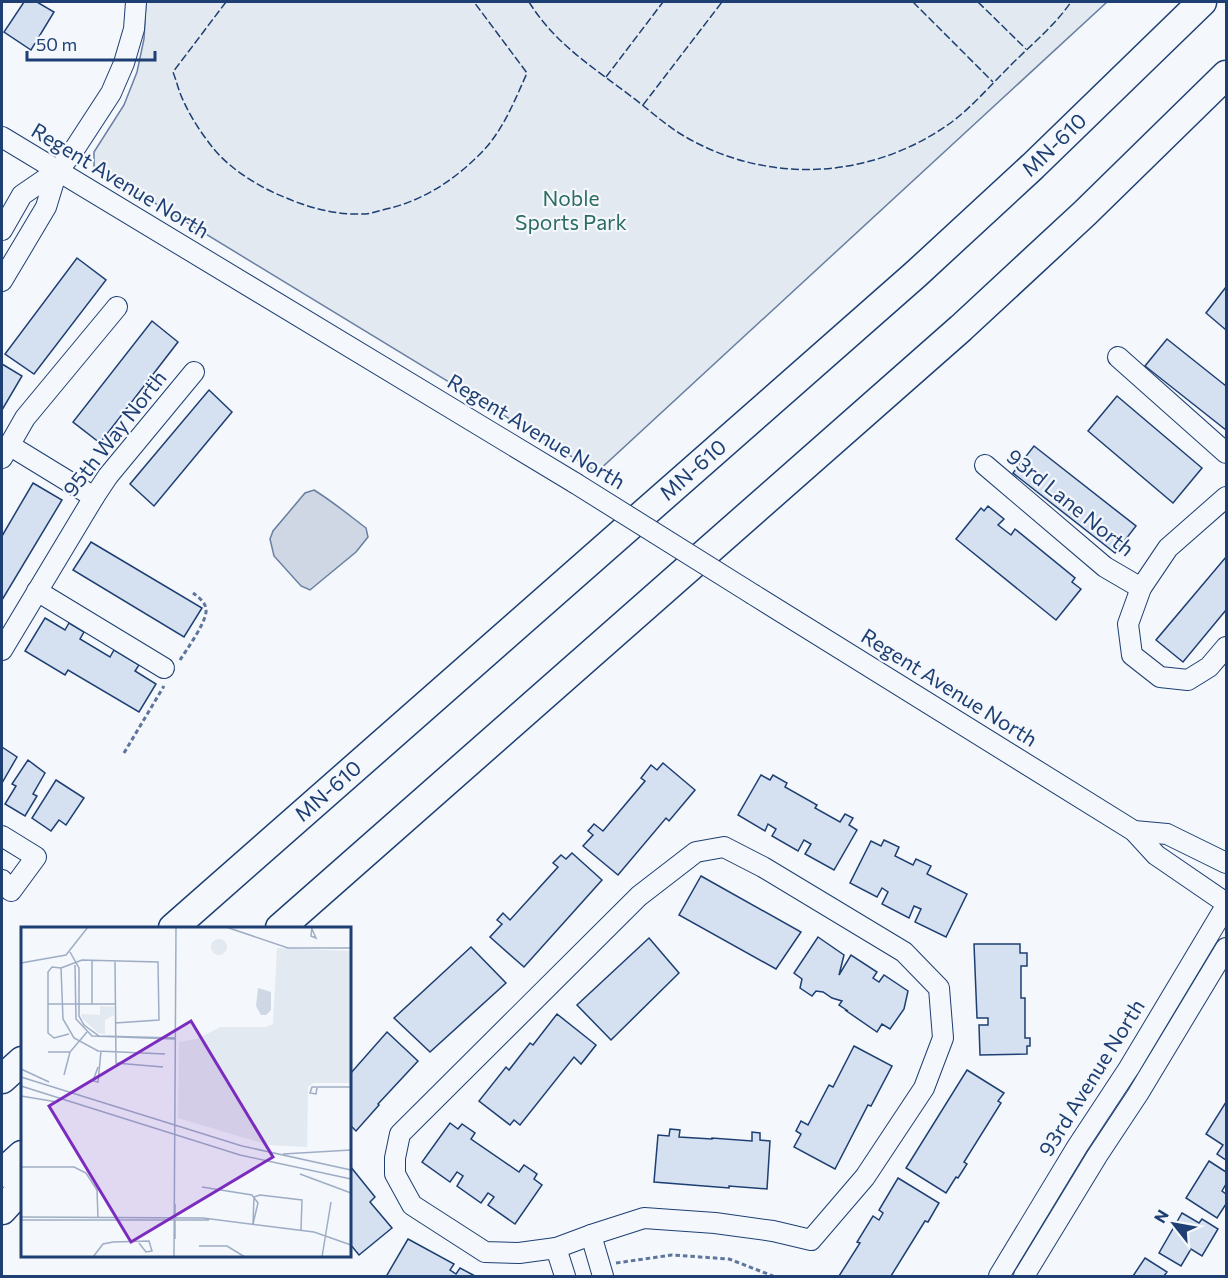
<svg xmlns="http://www.w3.org/2000/svg" width="1228" height="1278" font-family="Commissioner,sans-serif">
	<style>
		.green { fill: #e3e9f0; stroke: #687fa3; stroke-width: 1.5 }
		.water { fill: #cfd7e4; stroke: #687fa3; stroke-width: 1.5 }
		.building { fill: #d5e0f0; stroke: #1d3f73; stroke-width: 1.5 }
		.lines { fill: none; stroke-linecap: round; stroke-linejoin: round }
		.minor-casing { stroke: #1d3f73; stroke-width: 22 }
		.highway-casing { stroke: #1d3f73; stroke-width: 31 }
		.path { stroke: #5e769c; stroke-width: 3; stroke-dasharray: 4.5 3; stroke-linecap: butt }
		.minor { stroke: #f4f7fb; stroke-width: 20 }
		.highway { stroke: #f4f7fb; stroke-width: 28 }
		.minor-bridge-casing { stroke: #1d3f73; stroke-width: 22; stroke-linecap: butt }
		.minor-bridge { stroke: #f4f7fb; stroke-width: 20 }
		.fence { stroke: #1d3f73; stroke-width: 1.5; stroke-dasharray: 8 3; stroke-linecap: butt }
		.labels { text-anchor: middle; stroke-width: 4.5; stroke-linejoin: round; paint-order: stroke }
		.street-label { font-size: 21px; fill: #1d3f73; stroke: #f4f7fb }
		.park-label { font-size: 21px; fill: #2c6c60; stroke: #f4f7fb }
		.inset-road { fill: none; stroke: #9eadc5; stroke-width: 1.5 }
		.view { fill: #7b2cbf; fill-opacity: 0.15; stroke: #7b2cbf; stroke-width: 3 }
		.inset-edge { fill: none; stroke: #1d3f73; stroke-width: 3 }
	</style>
	<rect width="100%" height="100%" fill="#f4f7fb"/>
	<!-- green -->
	<polygon class="green" points="146,2 1107,2 597,472 94,166 94,152 124,105 137,72 144,39"/>
	<!-- water -->
	<path class="water" d="M314,490C332,501 349,515 366,528L368,537L356,552L310,590L301,586L274,556L270,539L273,531L305,493Z"/>
	<!-- building -->
	<g class="building">
		<polygon points="24,2 37,2 54,12 31,50 4,32"/>
		<polygon points="77,258 106,280 34,374 5,354"/>
		<polygon points="1226,287 1226,330 1206,313"/>
		<polygon points="152,321 178,342 100,443 73,422"/>
		<polygon points="1167,339 1226,386 1226,430 1145,366"/>
		<polygon points="2,364 22,376 2,410"/>
		<polygon points="209,390 232,412 154,506 130,484"/>
		<polygon points="1117,396 1202,468 1173,503 1088,431"/>
		<polygon points="1034,446 1136,526 1115,553 1013,473"/>
		<polygon points="33,483 62,500 2,600 2,536"/>
		<polygon points="988,506 1004,519 998,525 1011,535 1015,529 1075,578 1072,582 1081,589 1056,620 956,539 981,508 984,511"/>
		<polygon points="91,542 202,608 184,637 73,570"/>
		<polygon points="1226,557 1226,610 1183,662 1156,640"/>
		<polygon points="45,618 65,630 69,623 84,632 80,639 110,657 114,650 139,665 135,671 156,684 139,712 68,670 65,675 25,651"/>
		<polygon points="2,747 17,757 2,783"/>
		<polygon points="28,760 45,773 33,794 37,796 25,816 5,804 16,786 12,784"/>
		<polygon points="663,763 695,790 669,821 666,818 618,875 583,846 593,835 588,831 594,824 603,831 645,781 641,778 651,765 657,770"/>
		<polygon points="761,775 770,780 773,775 787,783 785,787 817,805 815,808 840,822 845,814 853,818 849,825 857,830 834,870 805,854 811,844 804,840 798,851 772,836 776,829 768,824 765,831 738,815"/>
		<polygon points="56,780 84,798 66,825 59,820 51,831 32,818"/>
		<polygon points="884,840 899,847 895,856 913,865 916,859 931,866 927,874 967,894 946,937 915,922 921,909 914,906 909,918 882,904 888,892 882,888 877,897 850,883 871,841 881,846"/>
		<polygon points="572,853 602,880 524,967 490,937 502,924 497,920 503,913 510,920 558,867 553,863 561,855 566,859"/>
		<polygon points="701,876 801,932 776,969 679,915"/>
		<polygon points="818,937 844,955 839,975 851,955 877,972 873,978 879,982 884,975 908,991 904,1009 890,1029 882,1024 877,1032 845,1010 848,1011 839,1005 842,1001 832,998 823,992 816,991 812,996 800,988 802,979 794,973"/>
		<polygon points="649,938 679,973 611,1040 577,1005"/>
		<polygon points="974,944 1020,944 1020,953 1027,953 1027,966 1021,966 1021,998 1025,998 1025,1038 1030,1038 1030,1046 1027,1046 1027,1054 980,1055 979,1025 988,1025 988,1018 977,1018"/>
		<polygon points="471,947 506,983 430,1052 394,1018"/>
		<polygon points="557,1014 596,1045 581,1064 574,1057 520,1125 514,1120 510,1125 479,1101 506,1067 509,1070 530,1043 533,1045"/>
		<polygon points="387,1032 418,1061 378,1104 379,1105 356,1131 350,1125 350,1074"/>
		<polygon points="854,1046 892,1066 871,1106 868,1105 835,1169 794,1147 801,1134 796,1131 801,1121 808,1125 829,1085 833,1087"/>
		<polygon points="967,1070 1004,1093 998,1101 1001,1103 964,1162 967,1164 958,1178 956,1177 946,1193 906,1168"/>
		<polygon points="1226,1102 1226,1160 1217,1154 1223,1145 1206,1134"/>
		<polygon points="450,1123 458,1129 462,1124 475,1133 471,1139 519,1172 524,1165 537,1174 534,1179 542,1185 515,1224 488,1205 494,1197 488,1193 481,1203 457,1186 463,1176 457,1172 450,1182 422,1162"/>
		<polygon points="670,1129 680,1130 679,1137 712,1139 712,1138 752,1141 752,1132 760,1133 760,1140 770,1141 767,1189 729,1186 729,1188 654,1182 658,1135 669,1136"/>
		<polygon points="1209,1161 1226,1172 1226,1184 1222,1191 1226,1194 1226,1204 1217,1218 1186,1198"/>
		<polygon points="350,1166 375,1197 370,1202 392,1228 359,1255 350,1244"/>
		<polygon points="898,1178 939,1203 928,1222 925,1221 891,1276 839,1276 860,1243 857,1242 873,1216 879,1220 883,1213 879,1210"/>
		<polygon points="1182,1213 1199,1223 1202,1219 1218,1229 1202,1256 1191,1249 1181,1266 1159,1253"/>
		<polygon points="408,1239 454,1264 450,1270 456,1274 460,1268 475,1276 390,1276 387,1275"/>
		<polygon points="1145,1258 1167,1272 1164,1276 1133,1276"/>
	</g>
	<g class="lines">
		<!-- minor casing -->
		<g class="minor-casing">
			<g id="minor">
				<polyline points="2,137 575,483"/>
				<polyline points="2,230 22,195 57,171 70,156 111,93 124,63 134,29 136,2"/>
				<polyline points="2,281 46,207 57,171"/>
				<polyline points="1118,357 1226,453"/>
				<polyline points="9,445 94,497"/>
				<polyline points="2,458 25,418 117,307"/>
				<polyline points="985,465 1105,567 1141,588"/>
				<polyline points="1226,497 1168,548 1141,588 1128,624 1132,655 1160,677 1188,680 1209,667 1226,647"/>
				<polyline points="37,591 164,668"/>
				<polyline points="754,595 1134,831 1156,855 1226,903"/>
				<polyline points="2,650 94,497 108,476 194,372"/>
				<polyline points="1134,831 1167,834 1226,863"/>
				<polyline points="2,836 36,857 11,891 2,880"/>
				<polyline points="556,1248 591,1235"/>
				<polyline points="565,1276 556,1248 519,1253 485,1252 412,1205 395,1174 395,1158 400,1134 639,896 696,852 724,847 763,867 904,952 939,988 943,1038 924,1088 865,1177 811,1240 773,1231 715,1223 644,1218 591,1235 603,1276"/>
				<polyline points="999,1276 1077,1147 1129,1068 1226,906"/>
				<polyline points="1024,1276 1097,1156 1138,1094 1226,948"/>
			</g>
		</g>
		<!-- highway casing -->
		<g class="highway-casing">
			<g id="highway">
				<path id="s1" d="M173,928L916,274L1033,166L1202,2"/>
				<polyline points="280,928 961,328 1085,213 1226,75"/>
				<polyline points="2,1079 22,1061"/>
				<polyline points="2,1173 22,1155"/>
				<polyline points="2,1210 22,1188"/>
			</g>
		</g>
		<!-- path -->
		<g class="path">
			<path d="M180,660C187,649 205,624 206,612C207,604 200,598 193,593"/>
			<polyline points="124,753 164,686"/>
			<polyline points="616,1263 672,1255 729,1259 773,1276"/>
		</g>
		<!-- minor -->
		<use href="#minor" class="minor"/>
		<!-- highway -->
		<use href="#highway" class="highway"/>
		<!-- minor-bridge casing -->
		<g class="minor-bridge-casing">
			<polyline id="minor-bridge" points="575,483 754,595"/>
		</g>
		<!-- minor-bridge -->
		<use href="#minor-bridge" class="minor-bridge"/>
		<!-- fence -->
		<g class="fence">
			<path d="M226,2L173,72C177,82 179,93 184,102C191,118 202,134 213,148C230,169 259,187 284,197C309,208 336,215 363,214C371,214 378,211 386,209C422,201 453,181 479,155C502,133 514,102 527,73L474,2"/>
			<path d="M529,2C556,45 593,67 632,97C648,109 662,122 679,133C763,185 868,181 949,124C970,109 987,89 1005,71C1027,48 1053,28 1071,2"/>
			<polyline points="913,2 993,82"/>
			<polyline points="978,2 1026,49"/>
			<polyline points="606,77 663,2"/>
			<polyline points="643,105 722,2"/>
		</g>
	</g>
	<g class="labels">
		<!-- street labels -->
		<g class="street-label">
			<text dy="7" stroke="none"><textPath href="#s1" startOffset="1179">MN-610</textPath></text>
			<text transform="translate(120 181) rotate(31)" y="7">Regent Avenue North</text>
			<text transform="translate(536 432) rotate(31)" y="7">Regent Avenue North</text>
			<text transform="translate(115 434) rotate(-52)" y="7">95th Way North</text>
			<text dy="7" stroke="none"><textPath href="#s1" startOffset="693">MN-610</textPath></text>
			<text transform="translate(1070 503) rotate(39)" y="7">93rd Lane North</text>
			<text transform="translate(949 688) rotate(32)" y="7">Regent Avenue North</text>
			<text dy="7" stroke="none"><textPath href="#s1" startOffset="207">MN-610</textPath></text>
			<text transform="translate(1092 1078) rotate(-58)" y="7">93rd Avenue North</text>
		</g>
		<!-- park labels -->
		<g class="park-label">
			<text x="571" y="206">Noble<tspan x="571" dy="24">Sports Park</tspan></text>
		</g>
	</g>
	<!-- overview -->
	<g transform="translate(21 927)">
		<rect width="330" height="330" fill="#f4f7fb"/>
		<path d="M190 20a8 8 0 1 1 16 0a8 8 0 1 1-16 0ZM256,21L330,24V156H292L287,160L286,220L248,218L157,191L158,115L175,112L200,100H245L252,97ZM79,79L93,80V88L84,93V107L77,106L61,91L60,87L79,88Z" fill="#e3e9f0"/>
		<path d="M237,61L250,65V83L245,88H240L235,79Z" fill="#cfd7e4"/>
		<path class="inset-road" d="M102,0H156M205,0L267,21H330M291,0L290,9L295,11L291,2M49,25L58,41V89L63,98L78,109L155,111M94,33L95,136L142,140M0,36L45,28L67,0M54,38L55,92L71,109L154,112M40,41L61,33L137,35L138,93L94,96M40,41L42,92L53,111L77,124L144,127M40,41L31,40L27,45V106L33,111L48,107M27,77H94M71,77V33M27,125H49M77,140L72,154L77,155L80,124M0,142L28,155M43,148L49,125L66,105M0,150L221,219L330,243M0,159L219,228L330,252M296,161L295,167L289,166L291,160H330M0,169L36,175M262,227L330,223M0,240H53L65,246L76,263L77,291M279,247L330,266M181,260L231,268L237,276L232,297M233,270L239,268L281,273L280,303M0,290L182,291L293,305L330,318M0,293H188M232,297L233,270M154,312V277M178,319H206L224,330M72,330L82,317L92,315L128,314L131,324L125,325L118,316M153,330L155,0M301,330L310,275"/>
		<path class="view" d="M170,94L252,230L110,315L28,179Z"/>
		<rect width="330" height="330" class="inset-edge"/>
	</g>
	<!-- border -->
	<rect width="1228" height="1278" fill="none" stroke="#1d3f73" stroke-width="6"/>
	<!-- north arrow -->
	<g transform="translate(1174 1224) rotate(301)" stroke="#f4f7fb" stroke-width="4.5" paint-order="stroke">
	<path d="M0-4.5L10 22L0 15L-10 22Z" fill="#1d3f73"/>
	<text y="-9" font-size="16" font-weight="bold" text-anchor="middle" fill="#1d3f73">N</text>
	</g>
	<!-- scale -->
	<path d="M27 51v9h128v-9" fill="none" stroke="#1d3f73" stroke-width="3"/>
	<text x="36" y="51" font-size="18" fill="#1d3f73" stroke="#f4f7fb" stroke-width="4.5" paint-order="stroke">50 m</text>
</svg>
